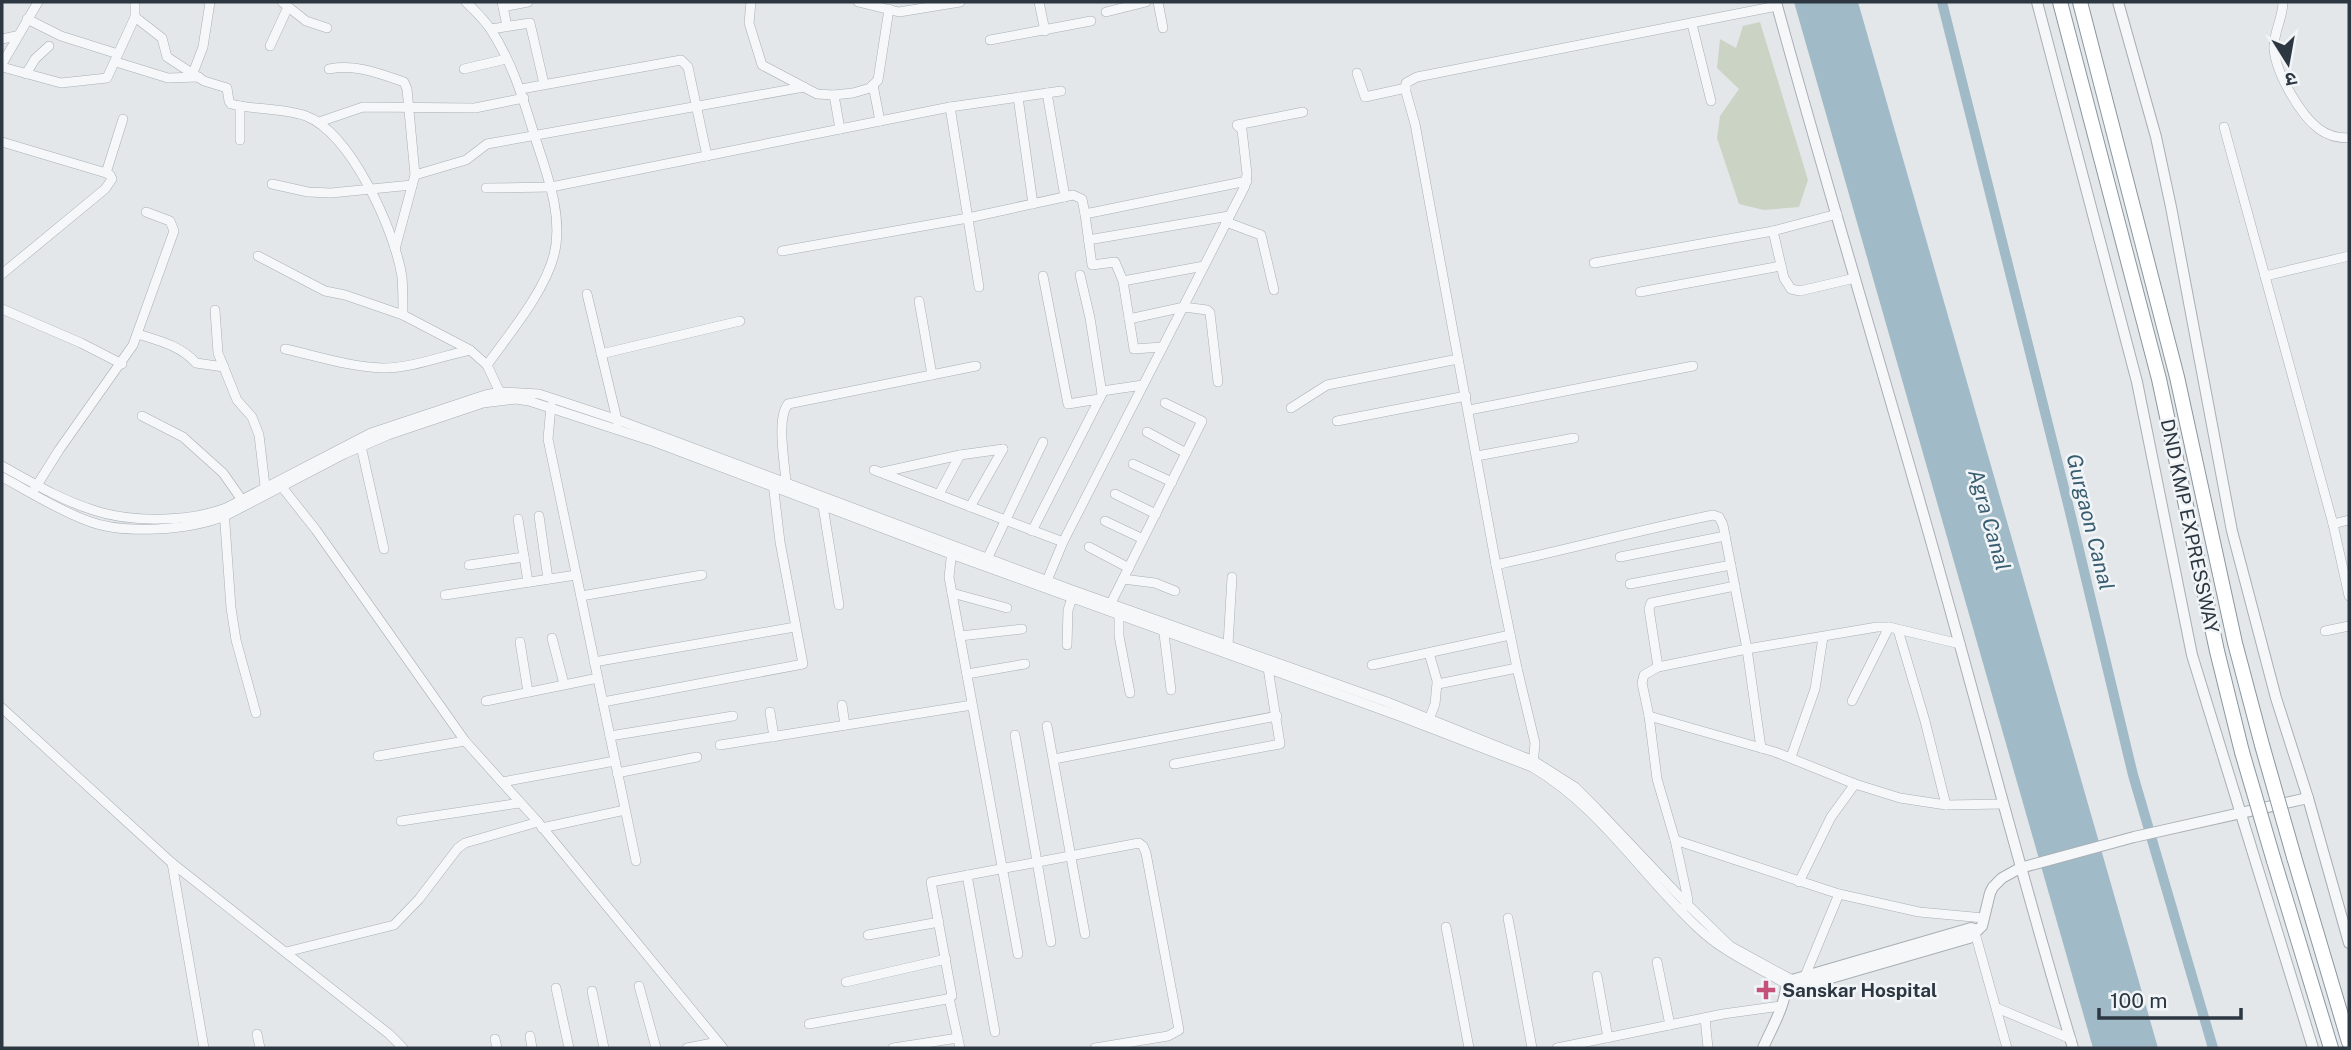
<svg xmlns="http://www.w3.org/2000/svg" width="2351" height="1050" font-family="'Public Sans','Noto Sans Devanagari',sans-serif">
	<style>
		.green { fill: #cbd3c4 }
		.water { fill: #a1bac7 }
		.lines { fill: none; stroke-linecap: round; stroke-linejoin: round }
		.canal { stroke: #a1bac7; stroke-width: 10 }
		.minor-casing { stroke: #a8afb4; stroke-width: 10 }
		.tertiary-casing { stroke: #a8afb4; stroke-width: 12 }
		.trunk-casing { stroke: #8b979f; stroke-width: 16 }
		.minor { stroke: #f5f7f8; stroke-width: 9 }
		.tertiary { stroke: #f5f7f8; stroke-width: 10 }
		.trunk { stroke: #fff; stroke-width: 14 }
		.trunk-bridge-casing { stroke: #8b979f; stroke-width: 16; stroke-linecap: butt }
		.trunk-bridge { stroke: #fff; stroke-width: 14 }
		.poi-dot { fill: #c45278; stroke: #f2f5f7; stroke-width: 2.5 }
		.labels { text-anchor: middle; stroke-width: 5; stroke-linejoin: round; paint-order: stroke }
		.street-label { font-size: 19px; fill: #2c3741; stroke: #f2f5f7 }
		.poi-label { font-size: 19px; font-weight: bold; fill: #2c3741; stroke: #f2f5f7; text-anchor: start }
		.water-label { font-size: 21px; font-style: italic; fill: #395d71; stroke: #f2f5f7 }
	</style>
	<rect width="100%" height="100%" fill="#e3e7ea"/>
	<!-- green -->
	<polygon class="green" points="1760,22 1808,180 1799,207 1764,210 1739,204 1717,138 1720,116 1739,89 1717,68 1720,39 1736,48 1743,26"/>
	<!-- water -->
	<polygon class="water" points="1794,2 1858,2 2158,1048 2093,1048"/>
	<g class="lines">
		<!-- canal -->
		<polyline class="canal" points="1942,2 2068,504 2133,775 2213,1048"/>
		<!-- minor casing -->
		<g class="minor-casing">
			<g id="minor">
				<path d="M135,2V17L162,38L167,57L204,81L227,88L229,101L231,104C255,110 283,108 306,116C351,133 395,231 402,277C403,289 403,302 403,315"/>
				<polyline points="282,2 306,21 327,28"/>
				<path d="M466,2C475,11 485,20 491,30C512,62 523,98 534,134C546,172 564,215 554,255C544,293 509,334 487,365L502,397"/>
				<polyline points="502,2 507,26"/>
				<polyline points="751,2 749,23 762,65 817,94 834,95 853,93 870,88 878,80 889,9"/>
				<polyline points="858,2 899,12 960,2"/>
				<polyline points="1039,2 1045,31"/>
				<polyline points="1158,2 1163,28"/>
				<path d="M2283,2C2283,18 2273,33 2274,49C2276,73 2300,115 2319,129C2328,136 2338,138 2349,138"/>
				<polyline points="503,7 528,2"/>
				<polyline points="1106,12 1146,2"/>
				<polyline points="27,19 61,36 118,54"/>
				<polyline points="1692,24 1711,101"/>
				<polyline points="491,29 530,23 544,84"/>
				<polyline points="2,39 16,36"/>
				<polyline points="990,40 1091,21"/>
				<polyline points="270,46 288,7"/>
				<polyline points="116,62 168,78 199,77"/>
				<polyline points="2,64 38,2"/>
				<polyline points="2,67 61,83 107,78 135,17"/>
				<path d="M329,69C356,64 378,73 404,82L407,89L415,175L395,249"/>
				<polyline points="464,69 506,59"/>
				<polyline points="193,73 203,47 210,2"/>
				<polyline points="1357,73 1365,97 1406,88"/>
				<polyline points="26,74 35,59 49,46"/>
				<polyline points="873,85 880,121"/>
				<polyline points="521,89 681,60 688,67 707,156"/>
				<polyline points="1047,93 1065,197"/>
				<polyline points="834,95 840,129"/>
				<polyline points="1018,97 1033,204"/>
				<polyline points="240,106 240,140"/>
				<polyline points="950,107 979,287"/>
				<polyline points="319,122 363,107 475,108 524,98"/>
				<polyline points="2224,127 2333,524 2349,596"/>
				<polyline points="2,142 106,173 110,175 112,179 105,189 2,274"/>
				<polyline points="106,173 123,119"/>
				<polyline points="415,175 466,160 487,144 804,87"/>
				<polyline points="272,184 308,192 331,193 412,185"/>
				<polyline points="486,188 551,187 950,107 1061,91"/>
				<polyline points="1226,222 1261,235 1274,290"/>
				<polyline points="1773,231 1784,278 1791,289 1800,291 1855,278"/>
				<polyline points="1088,240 1229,216"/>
				<polyline points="782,251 968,218 1073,195 1082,199 1085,214"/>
				<polyline points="258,256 325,291 345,295 403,315 470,350 487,365"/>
				<polyline points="1594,263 1773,231 1837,214"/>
				<polyline points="1204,266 1123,281 1115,262 1092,265 1085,214 1247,181"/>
				<polyline points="1043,276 1068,404 1099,399"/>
				<polyline points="2265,276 2349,256"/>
				<polyline points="1123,281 1134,349 1162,347"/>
				<polyline points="1640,292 1781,266"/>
				<polyline points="587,294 618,424"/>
				<polyline points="919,301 932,375"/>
				<polyline points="2,309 81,343 122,364"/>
				<polyline points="215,310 218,353 237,400 252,417 259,435 265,486"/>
				<polyline points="1129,319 1184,307 1207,310 1210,313 1218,382"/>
				<path d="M138,334C160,341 181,346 196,363L224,367"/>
				<path d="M285,349C317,356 350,367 383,368C412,368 442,356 470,350"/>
				<polyline points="601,354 740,321"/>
				<polyline points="1102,391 1143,385"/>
				<polyline points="551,406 548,439 636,861"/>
				<polyline points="1291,408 1327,385 1458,359"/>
				<polyline points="1469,410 1693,366"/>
				<polyline points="142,416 183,437 223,473 242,500"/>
				<polyline points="1337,421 1466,396"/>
				<polyline points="1147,432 1186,453"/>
				<polyline points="361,446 384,549"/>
				<polyline points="1477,456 1574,438"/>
				<polyline points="1133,464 1172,482"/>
				<path d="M2,466C31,482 61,500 93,510C131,523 189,522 226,508L371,433L485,395L501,392L539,394L618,420L1072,590L1387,702L1534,761L1575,787L1596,808L1687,904L1730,946L1794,981"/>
				<polyline points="874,470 1063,542"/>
				<polyline points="883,472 960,455 1003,449"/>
				<path d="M2,477C30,492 58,510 88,521C124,535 189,530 225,516L344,454L388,435L483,403L516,399L529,401L655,442L951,554L1402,717L1532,767C1599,806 1641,874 1697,927C1725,954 1759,967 1791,987"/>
				<polyline points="278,482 316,530 465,741 538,822 723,1048"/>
				<path d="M786,483C785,463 776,419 788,404L976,366"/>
				<polyline points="34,490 59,450 133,345 174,231 170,221 146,212"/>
				<polyline points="939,494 960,455"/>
				<polyline points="1115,494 1156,514"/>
				<polyline points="823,506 839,605"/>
				<polyline points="970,507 1003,449"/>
				<polyline points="224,510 231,608 236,640 256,713"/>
				<polyline points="539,516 548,579"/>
				<polyline points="518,519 528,582"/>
				<polyline points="1105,521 1143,539"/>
				<polyline points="2333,524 2349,520"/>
				<polyline points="1032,531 1102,394 1090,318 1080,275"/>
				<polyline points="1089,547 1129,568"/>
				<polyline points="952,550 949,577 1018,954"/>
				<polyline points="988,557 1043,442"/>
				<polyline points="1620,557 1725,536"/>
				<polyline points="469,565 524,557"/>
				<path d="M1496,565C1569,549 1640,530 1713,515L1719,517L1723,525L1747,649L1761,748"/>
				<polyline points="1123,579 1155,583 1175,591"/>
				<polyline points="1046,583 1063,542 1245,186 1247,174 1242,130 1237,125 1303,112"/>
				<polyline points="1630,584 1731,565"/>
				<polyline points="952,593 1007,608"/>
				<polyline points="445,595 576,575"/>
				<polyline points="581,596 702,575"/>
				<polyline points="1109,607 1202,421 1165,403"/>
				<polyline points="1119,615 1119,636 1130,693"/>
				<polyline points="1163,626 1171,690"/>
				<polyline points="1898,630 1925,721 1946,805"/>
				<polyline points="2325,631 2349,626"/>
				<polyline points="960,636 1022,629"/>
				<polyline points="552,638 564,684"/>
				<polyline points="520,642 528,692"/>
				<polyline points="1067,645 1068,610 1073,595"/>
				<polyline points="1228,645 1232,577"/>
				<polyline points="1429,653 1438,684 1517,668"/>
				<polyline points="594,662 795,627"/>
				<polyline points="1372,665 1510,635"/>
				<polyline points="1658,667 1649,609 1651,603 1735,586"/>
				<polyline points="967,674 1025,664"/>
				<polyline points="486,701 598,678"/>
				<polyline points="1852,701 1889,627"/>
				<polyline points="603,702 803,664 780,542 773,483"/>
				<polyline points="842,705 845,725"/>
				<polyline points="2,708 172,863 389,1034 403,1048"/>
				<polyline points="770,712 774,737"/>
				<polyline points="1649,716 1775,752 1855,784 1900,798 1946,805 2003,804"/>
				<polyline points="1428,722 1435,704 1437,683"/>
				<polyline points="1047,726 1085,934"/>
				<polyline points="1015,735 1051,942"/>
				<polyline points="610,736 733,716"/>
				<polyline points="720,745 972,705"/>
				<polyline points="378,756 465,741"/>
				<polyline points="1791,757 1815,689 1823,637"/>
				<polyline points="1054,759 1277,716"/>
				<polyline points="1174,764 1280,744 1268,668"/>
				<polyline points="1533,766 1535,743 1517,668 1496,565 1415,124 1406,92 1406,83 1417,77 1777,6"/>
				<polyline points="617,773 697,757"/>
				<polyline points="502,782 615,761"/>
				<polyline points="401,821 520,803"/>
				<polyline points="542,828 625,810"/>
				<polyline points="1675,840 1839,894 1919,912 1984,918"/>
				<polyline points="172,863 204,1048"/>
				<polyline points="967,875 995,1032"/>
				<polyline points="1799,882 1831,817 1855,784"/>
				<polyline points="1684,907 1688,901 1687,895 1675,840 1657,779 1649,716 1642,683 1644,675 1658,667 1747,649 1877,627 1889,627 1960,644"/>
				<polyline points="1508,918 1532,1048"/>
				<polyline points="1446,927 1469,1048"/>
				<polyline points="1975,933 2007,1048"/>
				<polyline points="868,935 939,922"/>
				<polyline points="286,952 394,925 419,899 458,848 465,843 538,822"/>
				<polyline points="1657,962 1670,1025"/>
				<polyline points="1597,976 1608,1038"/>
				<polyline points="1805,976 1839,894"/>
				<polyline points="846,982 946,959"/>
				<polyline points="639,986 656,1048"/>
				<polyline points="556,988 569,1048"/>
				<polyline points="592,991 604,1048"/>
				<polyline points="949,998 960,1048"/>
				<polyline points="1997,1008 2071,1039"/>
				<polyline points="1705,1018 1708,1048"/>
				<polyline points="809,1024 947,999 952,996 931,882 1139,843 1143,846 1146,853 1179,1030 1168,1036 1095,1048"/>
				<polyline points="257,1034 260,1048"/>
				<polyline points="530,1036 532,1048"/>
				<polyline points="495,1039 497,1048"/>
				<polyline points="687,1048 718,1042"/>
				<polyline points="893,1048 958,1038"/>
				<polyline points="1557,1048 1723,1014 1781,1006"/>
			</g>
		</g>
		<!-- tertiary casing -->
		<g class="tertiary-casing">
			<g id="tertiary">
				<path d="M1776,2C1822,170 1873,338 1921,506C1973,687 2019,869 2073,1048"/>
				<polyline points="2037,2 2137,382 2192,655 2313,1048"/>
				<polyline points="2118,2 2156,137 2171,207 2232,531 2276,698 2308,798 2349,943"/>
				<polyline points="1786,991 1969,938 1982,926 1990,893 1993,887 2002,878 2020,868 2134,837 2308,798"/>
				<path d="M1763,1048C1771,1029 1786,1005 1786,984L1792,980L1971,928L1978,930"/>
			</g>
		</g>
		<!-- trunk casing -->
		<g class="trunk-casing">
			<g id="trunk">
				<polyline points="2060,2 2159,379 2217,651 2242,752"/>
				<polyline points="2080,2 2177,377 2235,643 2262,745"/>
				<polyline points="2294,857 2349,1042"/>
				<polyline points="2274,861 2331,1048"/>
			</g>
		</g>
		<!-- minor -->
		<use href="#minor" class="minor"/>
		<!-- tertiary -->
		<use href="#tertiary" class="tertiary"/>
		<!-- trunk -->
		<use href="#trunk" class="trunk"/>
		<!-- trunk-bridge casing -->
		<g class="trunk-bridge-casing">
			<g id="trunk-bridge">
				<polyline points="2262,745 2294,857"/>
				<polyline points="2242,752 2274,861"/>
			</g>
		</g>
		<!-- trunk-bridge -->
		<use href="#trunk-bridge" class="trunk-bridge"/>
	</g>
	<!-- markers -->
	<path class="poi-dot" d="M1762.5 979.5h7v7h7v7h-7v7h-7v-7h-7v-7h7z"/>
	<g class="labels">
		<!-- street labels -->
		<g class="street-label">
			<text transform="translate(2190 526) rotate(78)" y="7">DND KMP EXPRESSWAY</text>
		</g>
		<!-- poi labels -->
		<g class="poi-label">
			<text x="1782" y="997">Sanskar Hospital</text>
		</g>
		<!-- water labels -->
		<g class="water-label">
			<text transform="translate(1989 520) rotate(74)" y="7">Agra Canal</text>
			<text transform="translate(2090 522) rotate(76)" y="7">Gurgaon Canal</text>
		</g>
	</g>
	<!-- border -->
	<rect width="2351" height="1050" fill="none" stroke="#2c3741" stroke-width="7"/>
	<!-- north arrow -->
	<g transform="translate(2288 63) rotate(169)" stroke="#f2f5f7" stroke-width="5" paint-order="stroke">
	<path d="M0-5L12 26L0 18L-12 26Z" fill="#2c3741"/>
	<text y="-10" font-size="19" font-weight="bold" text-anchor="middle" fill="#2c3741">उ</text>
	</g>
	<!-- scale -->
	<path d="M2099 1008v10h142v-10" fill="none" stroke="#2c3741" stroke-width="3.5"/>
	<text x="2110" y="1008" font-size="21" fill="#2c3741" stroke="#f2f5f7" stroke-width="5" paint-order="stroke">100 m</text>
</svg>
